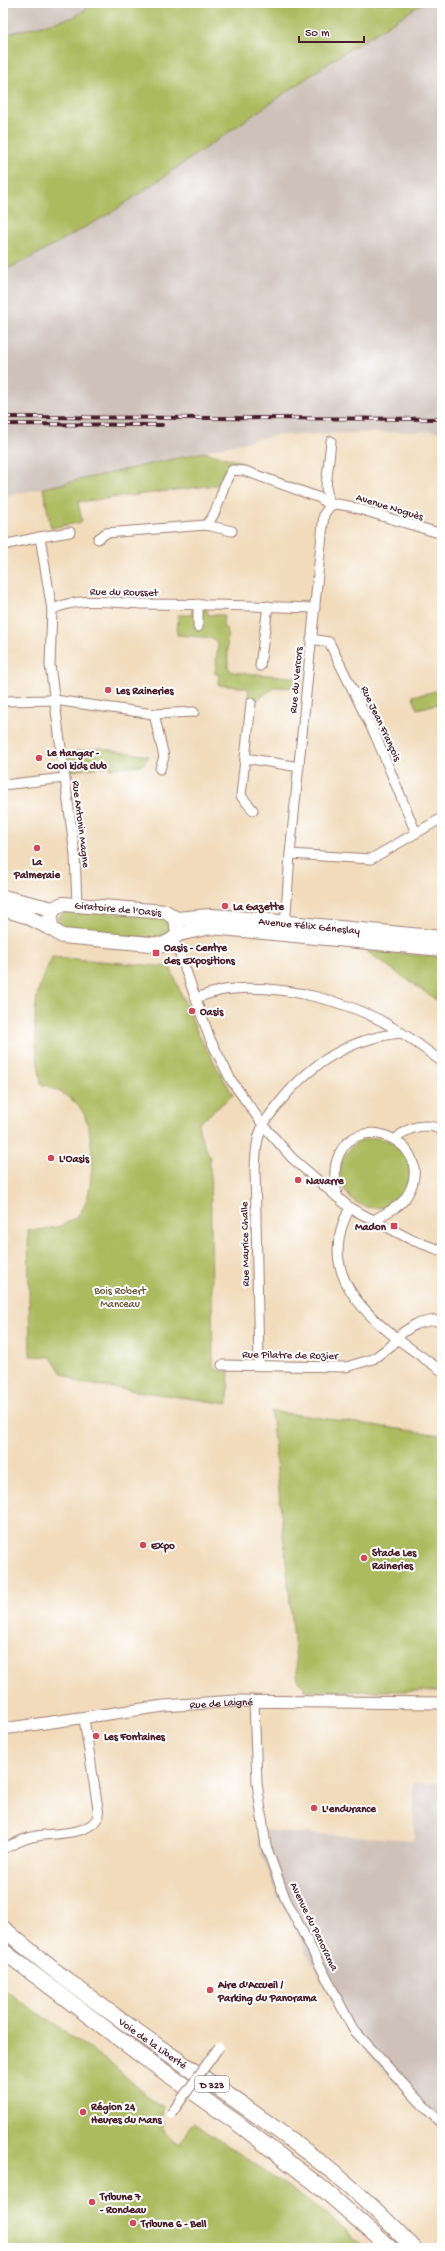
<svg xmlns="http://www.w3.org/2000/svg" width="445" height="2251" font-family="'Gochi Hand',sans-serif">
	<style>
		.industrial { fill: #cec1b9 }
		.green { fill: #acbb5e; stroke: #7b6d44 }
		.lines { fill: none; stroke-linecap: round; stroke-linejoin: round }
		.minor-casing { stroke: #9e7d73; stroke-width: 11 }
		.tertiary-casing { stroke: #9e7d73; stroke-width: 13 }
		.primary-casing { stroke: #9e7d73; stroke-width: 16 }
		.trunk-casing { stroke: #9e7d73; stroke-width: 17 }
		.minor { stroke: #fff; stroke-width: 9 }
		.tertiary { stroke: #fff; stroke-width: 11 }
		.primary { stroke: #fff; stroke-width: 14 }
		.trunk { stroke: #fff; stroke-width: 15 }
		.rail-casing { stroke: #4a1f2b; stroke-width: 4 }
		.rail { stroke: #fff; stroke-width: 2.5; stroke-dasharray: 8; stroke-linecap: butt }
		.minor-bridge-casing { stroke: #9e7d73; stroke-width: 11; stroke-linecap: butt }
		.minor-bridge { stroke: #fff; stroke-width: 9 }
		.poi-dot { fill: #d1495b; stroke: #fff; stroke-width: 1.5 }
		.labels { text-anchor: middle; stroke-width: 4; stroke-linejoin: round; paint-order: stroke }
		.shield { fill: #fff; stroke: #80626b; stroke-width: 1 }
		.shield-label { font-size: 10px; font-weight: bold; fill: #4a1f2b }
		.street-label { font-size: 11px; fill: #4a1f2b; stroke: #fff }
		.poi-label { font-size: 11px; font-weight: bold; fill: #4a1f2b; stroke: #fff; text-anchor: start }
		.park-label { font-size: 11px; fill: #6c563d; stroke: #fff }
	</style>
	<rect width="100%" height="100%" fill="#fff"/>
	<filter id="ink" filterUnits="userSpaceOnUse"><feTurbulence type="fractalNoise" baseFrequency=".025" numOctaves="2"/><feDisplacementMap in="SourceGraphic" scale="8" xChannelSelector="R" yChannelSelector="G"/><feConvolveMatrix kernelMatrix="1 2 1 2 8 2 1 2 1" color-interpolation-filters="sRGB"/></filter>
	<filter id="wash" filterUnits="userSpaceOnUse"><feTurbulence type="fractalNoise" baseFrequency=".012" numOctaves="4" result="noise"/><feDisplacementMap in="SourceGraphic" scale="16" xChannelSelector="R" yChannelSelector="G"/><feGaussianBlur stdDeviation="0.9" result="paint"/><feColorMatrix in="noise" values="0 0 0 0 0 0 0 0 0 0 0 0 0 0 0 0 0 1.4 0 .05"/><feComposite in="paint" operator="in"/></filter>
	<g filter="url(#wash)">
		<rect width="100%" height="100%" fill="#f1dbbb"/>
		<!-- industrial -->
		<g class="industrial">
			<polygon points="3,3 95,3 74,17 3,35"/>
			<polygon points="423,3 442,3 442,431 277,435 3,497 3,271 114,211 333,60"/>
			<polygon points="413,1783 442,1783 442,2132 347,2031 279,1899 259,1847 257,1830 414,1840"/>
		</g>
		<!-- green -->
		<g class="green">
			<polygon points="95,3 423,3 333,60 114,211 30,258 3,271 3,35 74,17"/>
			<path d="M204,452L241,462C225,468 224,470 217,485L78,502L82,522L51,528L43,488Z"/>
			<polygon points="207,609 208,615 224,615 223,627 227,629 228,667 232,672 302,678 300,688 275,687 257,700 249,701 248,688 218,685 219,674 215,674 218,644 213,638 177,635 178,615 191,615 192,610"/>
			<polygon points="442,690 442,703 417,709 413,696"/>
			<polygon points="100,748 149,756 143,765 110,768 110,766 70,771 69,752"/>
			<path d="M65,911L163,916L171,921V934L161,939L66,933C58,925 54,918 65,911Z"/>
			<polygon points="366,951 442,957 442,1004"/>
			<path d="M52,957L170,967L198,1034L233,1095L198,1124L201,1137L210,1158L213,1365L219,1371H229L228,1404L79,1383L61,1372L51,1357L30,1356L28,1230C47,1229 64,1229 79,1214C96,1197 96,1126 80,1108C70,1096 56,1089 41,1084C37,1054 30,1015 40,985C43,976 48,966 52,957Z"/>
			<circle cx="375" cy="1173" r="35"/>
			<polygon points="271,1411 442,1435 442,1691 304,1691 304,1686 298,1682"/>
			<path d="M3,1989L113,2065L146,2095L164,2106C158,2126 163,2133 180,2144L191,2125L194,2123C253,2163 313,2201 366,2248H3Z"/>
		</g>
	</g>
	<g filter="url(#ink)">
		<g class="lines">
			<!-- minor casing -->
			<g class="minor-casing">
				<g id="minor">
					<polyline points="330,506 336,504 349,506 442,534"/>
					<polyline points="206,525 232,531"/>
					<polyline points="40,537 70,532"/>
					<path d="M98,539L106,533L206,525C221,510 220,487 232,470L245,471L320,498L330,506"/>
					<polyline points="3,545 40,537 52,610 50,665 75,855 77,904"/>
					<polyline points="198,604 198,627"/>
					<path d="M52,610C77,596 114,603 142,604C199,604 257,606 315,608"/>
					<polyline points="311,639 329,642 376,737 416,833"/>
					<polyline points="260,666 268,606"/>
					<polyline points="3,701 54,700 154,714 164,757 160,769"/>
					<polyline points="251,703 241,796 253,810"/>
					<polyline points="154,714 194,712"/>
					<polyline points="245,758 299,767"/>
					<polyline points="3,785 64,778"/>
					<polyline points="290,854 371,859 442,818"/>
					<polyline points="285,927 290,854 324,514 330,506 326,487 331,441"/>
					<polyline points="172,940 180,954 210,1039 231,1080 263,1125 292,1158 350,1208 412,1240 442,1251"/>
					<path d="M196,998C208,994 221,989 234,989C283,985 350,1001 392,1027C410,1037 426,1050 442,1062"/>
					<path d="M396,1139C407,1127 428,1121 442,1131"/>
					<path d="M337,1197C336,1185 333,1171 337,1160C354,1105 441,1144 406,1197C400,1208 384,1213 374,1220"/>
					<path d="M350,1208C307,1285 389,1333 442,1371"/>
					<polyline points="222,1365 346,1367 373,1359 392,1345 402,1333 416,1324 434,1320 442,1323"/>
					<path d="M259,1365L255,1168C256,1153 256,1137 264,1124C268,1116 275,1109 280,1102C311,1063 352,1038 401,1033"/>
					<polyline points="254,1701 257,1783 266,1846 285,1898 353,2029 419,2101 442,2124"/>
					<path d="M3,1849C12,1845 22,1839 32,1837C52,1832 90,1837 99,1815L84,1719"/>
				</g>
			</g>
			<!-- tertiary casing -->
			<g class="tertiary-casing">
				<g id="tertiary">
					<path id="s1" d="M3,1729L164,1706L235,1701L442,1703"/>
				</g>
			</g>
			<!-- primary casing -->
			<g class="primary-casing">
				<g id="primary">
					<polyline points="3,897 53,909"/>
					<path d="M63,904L166,912L176,919L178,934L172,940L162,945L62,936L52,929C48,917 51,908 63,904Z"/>
					<polyline points="3,909 26,916 52,929"/>
					<path id="s2" d="M176,919L210,916L227,917L442,938"/>
					<polyline points="178,934 211,927 442,949"/>
				</g>
			</g>
			<!-- trunk casing -->
			<g class="trunk-casing">
				<g id="trunk">
					<path id="s3" d="M3,1928C108,2020 231,2090 340,2178C366,2199 390,2224 414,2248"/>
					<polyline points="3,1951 142,2056 240,2125 323,2189 390,2248"/>
				</g>
			</g>
			<!-- minor -->
			<use href="#minor" class="minor"/>
			<!-- tertiary -->
			<use href="#tertiary" class="tertiary"/>
			<!-- primary -->
			<use href="#primary" class="primary"/>
			<!-- trunk -->
			<use href="#trunk" class="trunk"/>
			<!-- rail casing -->
			<g class="rail-casing">
				<g id="rail">
					<polyline points="3,417 442,419"/>
					<polyline points="3,424 162,425"/>
				</g>
			</g>
			<!-- rail -->
			<use href="#rail" class="rail"/>
			<!-- minor-bridge casing -->
			<g class="minor-bridge-casing">
				<polyline id="minor-bridge" points="171,2114 219,2047"/>
			</g>
			<!-- minor-bridge -->
			<use href="#minor-bridge" class="minor-bridge"/>
		</g>
	</g>
	<!-- markers -->
	<g class="poi-dot">
		<circle cx="108" cy="690" r="4"/>
		<circle cx="39" cy="758" r="4"/>
		<circle cx="37" cy="848" r="4"/>
		<circle cx="225" cy="906" r="4"/>
		<rect x="152" y="949" width="8" height="8" rx="2"/>
		<circle cx="192" cy="1011" r="4"/>
		<circle cx="51" cy="1158" r="4"/>
		<circle cx="298" cy="1180" r="4"/>
		<rect x="390" y="1222" width="8" height="8" rx="2"/>
		<circle cx="143" cy="1545" r="4"/>
		<circle cx="364" cy="1558" r="4"/>
		<circle cx="96" cy="1736" r="4"/>
		<circle cx="314" cy="1808" r="4"/>
		<circle cx="210" cy="1990" r="4"/>
		<circle cx="83" cy="2112" r="4"/>
		<circle cx="92" cy="2202" r="4"/>
		<circle cx="133" cy="2223" r="4"/>
	</g>
	<g class="labels">
		<!-- shield labels -->
		<rect class="shield" x="195" y="2076" width="34" height="16" rx="3"/>
		<g class="shield-label">
			<text x="212" y="2088">D 323</text>
		</g>
		<!-- street labels -->
		<g class="street-label">
			<text transform="translate(390 506) rotate(17)" y="4">Avenue Noguès</text>
			<text transform="translate(124 591) rotate(1)" y="4">Rue du Rousset</text>
			<text transform="translate(295 680) rotate(-85)" y="4">Rue du Vercors</text>
			<text transform="translate(382 723) rotate(65)" y="4">Rue Jean François</text>
			<text transform="translate(82 824) rotate(83)" y="4">Rue Antonin Magne</text>
			<text transform="translate(118 908) rotate(5)" y="4">Giratoire de l'Oasis</text>
			<text dy="4" stroke="none"><textPath href="#s2" startOffset="134">Avenue Félix Géneslay</textPath></text>
			<text transform="translate(244 1244) rotate(-91)" y="4">Rue Maurice Challe</text>
			<text transform="translate(290 1354) rotate(1)" y="4">Rue Pilatre de Rozier</text>
			<text dy="4" stroke="none"><textPath href="#s1" startOffset="220">Rue de Laigné</textPath></text>
			<text transform="translate(315 1926) rotate(64)" y="4">Avenue du Panorama</text>
			<text dy="4" stroke="none"><textPath href="#s3" startOffset="189">Voie de la Liberté</textPath></text>
		</g>
		<!-- poi labels -->
		<g class="poi-label">
			<text x="116" y="694">Les Raineries</text>
			<text x="47" y="756">Le Hangar -<tspan x="47" dy="13">Cool kids club</tspan></text>
			<text x="37" y="865" text-anchor="middle">La<tspan x="37" dy="13">Palmeraie</tspan></text>
			<text x="233" y="910">La Gazette</text>
			<text x="164" y="951">Oasis - Centre<tspan x="164" dy="13">des Expositions</tspan></text>
			<text x="200" y="1015">Oasis</text>
			<text x="59" y="1162">L'Oasis</text>
			<text x="306" y="1184">Navarre</text>
			<text x="386" y="1230" text-anchor="end">Madon</text>
			<text x="151" y="1549">Expo</text>
			<text x="372" y="1556">Stade Les<tspan x="372" dy="13">Raineries</tspan></text>
			<text x="104" y="1740">Les Fontaines</text>
			<text x="322" y="1812">L'endurance</text>
			<text x="218" y="1988">Aire d'Accueil /<tspan x="218" dy="13">Parking du Panorama</tspan></text>
			<text x="91" y="2110">Région 24<tspan x="91" dy="13">Heures du Mans</tspan></text>
			<text x="100" y="2200">Tribune 7<tspan x="100" dy="13">- Rondeau</tspan></text>
			<text x="141" y="2227">Tribune 6 - Bell</text>
		</g>
		<!-- park labels -->
		<g class="park-label">
			<text x="120" y="1294">Bois Robert<tspan x="120" dy="13">Manceau</tspan></text>
		</g>
	</g>
	<!-- margin -->
	<rect width="445" height="2251" fill="none" stroke="#fff" stroke-width="16"/>
	<!-- scale -->
	<path d="M299 36v6h65v-6" fill="none" stroke="#4a1f2b" stroke-width="2"/>
	<text x="305" y="36" font-size="12" fill="#4a1f2b" stroke="#ffffff" stroke-width="3" paint-order="stroke">50 m</text>
</svg>
